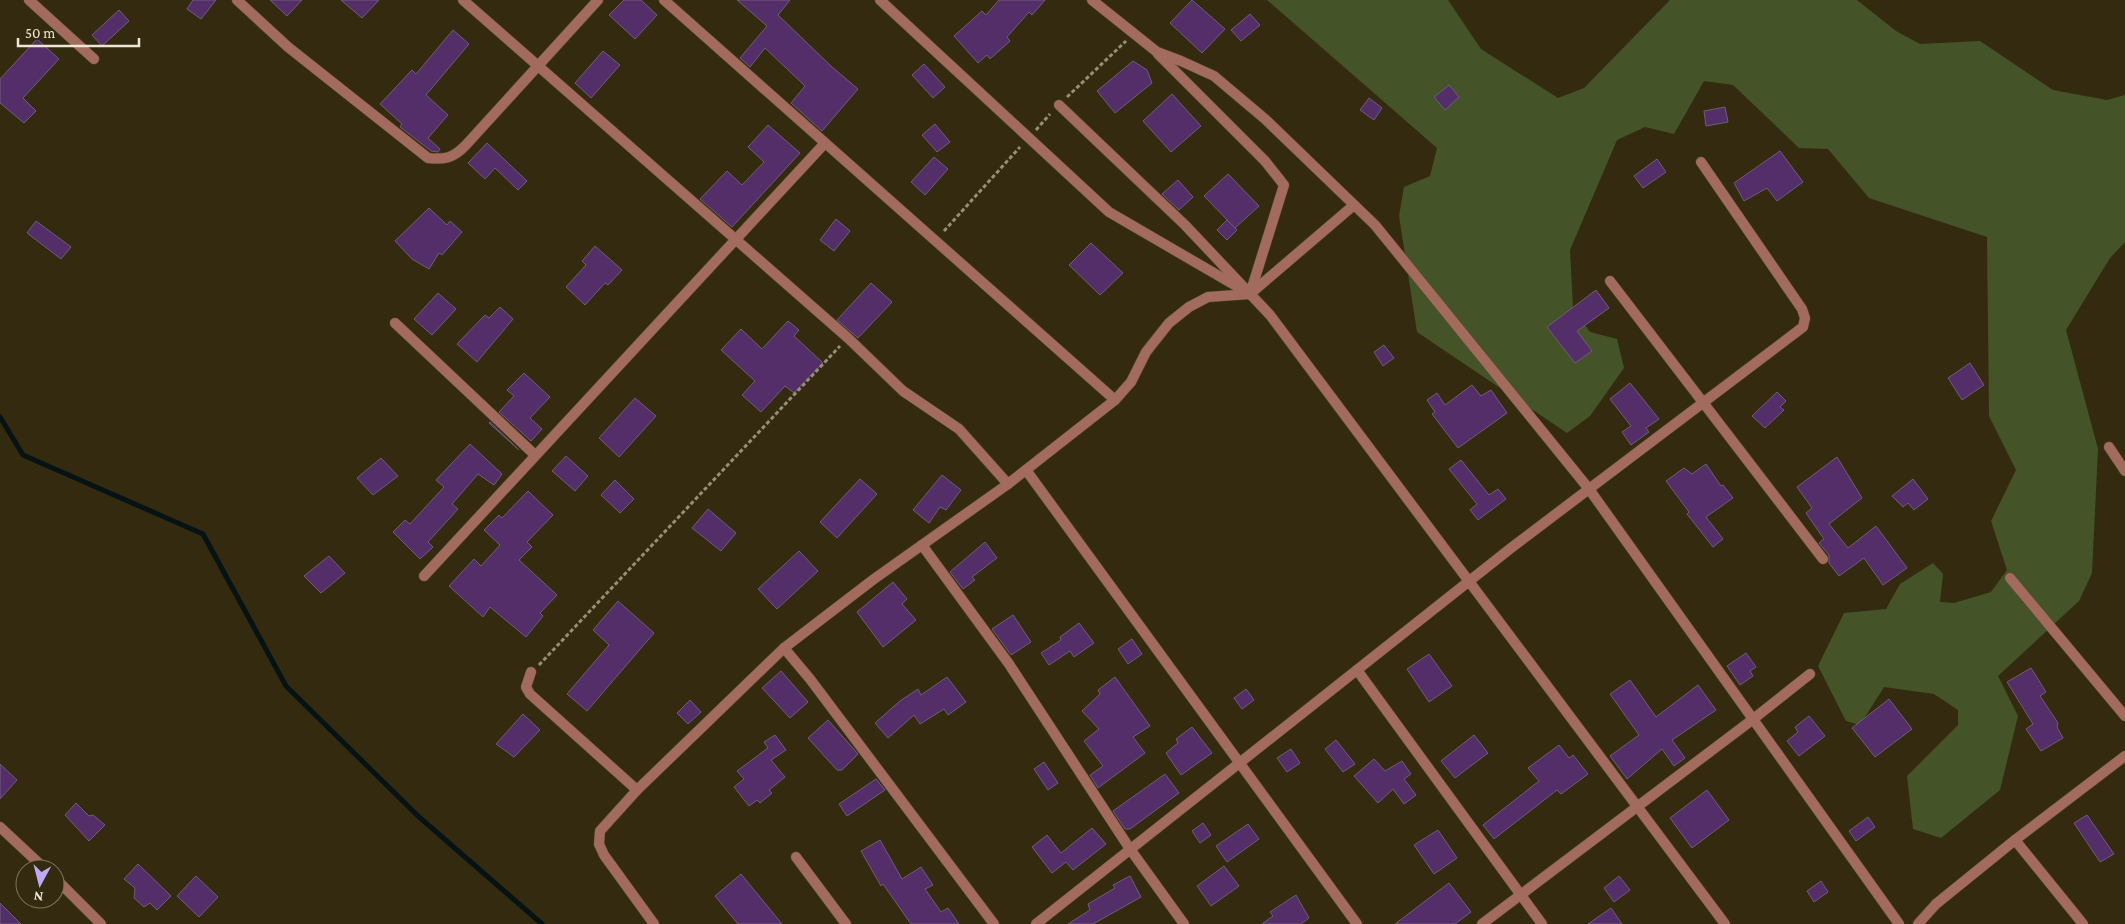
<svg xmlns="http://www.w3.org/2000/svg" width="2125" height="924" font-family="'Crimson Pro',serif">
	<style>
		.green { fill: #455428 }
		.lines { fill: none; stroke-linecap: round; stroke-linejoin: round }
		.stream { stroke: #051314; stroke-width: 5 }
		.building { fill: #532e68; stroke: #6e5e78 }
		.minor-casing { stroke: #51482f; stroke-width: 11 }
		.path { stroke: #978f7a; stroke-width: 3; stroke-dasharray: 4 2.5; stroke-linecap: butt }
		.minor { stroke: #a26b5e; stroke-width: 10 }
	</style>
	<rect width="100%" height="100%" fill="#342a0f"/>
	<!-- green -->
	<polygon class="green" points="1267,0 1448,0 1481,49 1558,98 1584,88 1670,0 1857,0 1896,31 1920,44 1980,41 2053,90 2107,100 2125,95 2125,242 2110,258 2066,330 2098,449 2092,573 2079,601 1998,676 2018,716 2000,790 1941,838 1913,829 1907,776 1958,725 1958,710 1934,694 1884,687 1860,725 1846,721 1818,666 1844,613 1886,609 1900,584 1933,563 1943,574 1940,602 1954,603 1991,592 2007,570 1991,521 2016,470 1989,416 1987,237 1869,198 1828,149 1799,148 1733,85 1704,81 1674,134 1645,127 1617,140 1570,250 1573,308 1590,332 1617,339 1624,368 1590,416 1567,433 1417,332 1399,216 1404,187 1430,176 1437,148"/>
	<g class="lines">
		<!-- stream -->
		<polyline class="stream" points="0,417 23,455 203,534 286,686 418,816 542,924"/>
	</g>
	<!-- building -->
	<g class="building">
		<polygon points="193,0 216,0 201,19 187,9"/>
		<polygon points="270,0 302,0 287,16"/>
		<polygon points="341,0 379,0 362,18"/>
		<polygon points="624,0 641,0 657,15 635,39 609,15"/>
		<polygon points="737,0 790,0 778,15 832,67 858,89 822,131 791,103 805,86 765,48 750,67 740,58 767,26"/>
		<polygon points="999,0 1045,0 1032,15 1029,12 1007,37 1010,41 990,59 987,55 978,63 954,36 982,11 986,15"/>
		<polygon points="1192,0 1225,29 1202,53 1170,23"/>
		<polygon points="119,10 129,21 102,46 92,35"/>
		<polygon points="1250,14 1260,25 1241,41 1231,30"/>
		<polygon points="453,30 469,44 426,95 448,115 428,138 440,149 438,152 431,151 400,127 402,124 380,104 412,70 416,74"/>
		<polygon points="37,39 59,59 23,98 36,111 24,123 0,103 0,79"/>
		<polygon points="603,51 620,65 591,98 575,83"/>
		<polygon points="1133,61 1147,70 1152,83 1115,113 1097,91"/>
		<polygon points="924,64 945,87 933,98 912,75"/>
		<polygon points="1449,85 1459,97 1445,110 1434,97"/>
		<polygon points="1172,94 1201,126 1171,152 1143,121"/>
		<polygon points="1369,98 1382,108 1374,120 1360,110"/>
		<polygon points="1725,107 1728,122 1706,126 1704,111"/>
		<polygon points="935,124 950,142 937,152 922,135"/>
		<polygon points="768,125 800,153 732,227 700,199 727,171 742,185 764,162 748,147"/>
		<polygon points="487,143 527,181 518,190 495,168 485,179 468,163"/>
		<polygon points="1780,151 1803,182 1777,201 1767,188 1744,201 1734,183"/>
		<polygon points="934,157 948,169 925,195 911,182"/>
		<polygon points="1657,159 1666,172 1643,188 1634,176"/>
		<polygon points="1228,174 1259,206 1235,228 1204,196"/>
		<polygon points="1178,180 1193,197 1179,210 1162,194"/>
		<polygon points="429,208 447,225 450,221 462,232 442,255 439,253 429,269 412,259 395,241"/>
		<polygon points="836,219 850,231 834,251 820,240"/>
		<polygon points="1227,220 1237,230 1227,240 1217,230"/>
		<polygon points="36,221 71,247 61,259 27,233"/>
		<polygon points="1091,243 1123,273 1100,295 1069,265"/>
		<polygon points="595,246 622,270 608,285 605,283 585,305 566,287 586,265 582,261"/>
		<polygon points="871,283 892,302 858,338 837,320"/>
		<polygon points="1596,290 1609,308 1577,331 1592,351 1575,363 1547,327"/>
		<polygon points="438,293 456,309 432,335 414,319"/>
		<polygon points="500,307 513,319 477,362 457,344 485,315 489,318"/>
		<polygon points="788,321 799,330 794,336 823,363 794,393 785,386 761,412 742,395 755,381 721,350 741,329 762,349"/>
		<polygon points="1384,345 1394,358 1383,366 1374,352"/>
		<polygon points="1970,363 1984,385 1962,400 1948,378"/>
		<polygon points="524,373 550,397 530,418 542,429 531,441 499,412 514,396 507,390"/>
		<polygon points="1630,383 1659,419 1646,428 1649,432 1631,445 1622,432 1631,426 1610,399"/>
		<polygon points="1472,385 1481,396 1491,390 1507,413 1458,448 1432,414 1435,412 1427,400 1437,393 1445,405"/>
		<polygon points="1777,392 1786,401 1780,407 1784,410 1765,428 1752,416"/>
		<polygon points="635,398 656,416 619,457 599,438"/>
		<polygon points="490,422 519,450 489,423"/>
		<polygon points="470,444 502,474 494,485 478,474 452,504 458,509 428,542 433,547 420,559 393,532 405,520 410,524 444,487 436,480"/>
		<polygon points="566,456 588,476 575,491 552,471"/>
		<polygon points="1837,457 1862,498 1829,524 1848,548 1876,526 1907,568 1883,585 1864,558 1839,576 1829,563 1829,555 1819,543 1824,539 1806,513 1812,508 1797,487"/>
		<polygon points="381,458 398,476 373,495 357,478"/>
		<polygon points="1461,460 1489,495 1498,489 1506,499 1478,520 1470,510 1477,504 1449,469"/>
		<polygon points="1706,464 1721,486 1723,485 1733,498 1706,517 1723,539 1713,547 1687,514 1689,512 1666,481 1684,468 1692,474"/>
		<polygon points="942,475 961,490 946,510 940,507 929,523 913,510"/>
		<polygon points="860,479 877,494 837,538 820,522"/>
		<polygon points="1913,479 1928,499 1914,510 1908,503 1903,507 1892,496"/>
		<polygon points="615,480 634,499 620,513 601,495"/>
		<polygon points="528,491 553,515 527,542 532,547 519,560 557,595 540,613 543,616 526,637 490,607 483,617 449,586 474,559 481,566 500,545 484,530 499,515 502,518"/>
		<polygon points="708,509 736,533 721,551 692,528"/>
		<polygon points="985,542 997,558 972,577 975,580 963,589 950,572"/>
		<polygon points="799,551 818,571 777,609 758,589"/>
		<polygon points="329,556 345,573 321,593 304,576"/>
		<polygon points="893,582 907,599 902,604 916,620 883,647 857,612"/>
		<polygon points="618,601 654,633 587,711 567,694 609,645 593,630"/>
		<polygon points="1013,615 1031,642 1011,655 992,629"/>
		<polygon points="1079,623 1094,643 1074,657 1070,651 1049,665 1041,653 1061,640 1060,637"/>
		<polygon points="1132,639 1142,654 1128,664 1118,649"/>
		<polygon points="1746,653 1756,667 1750,671 1753,676 1740,685 1727,666"/>
		<polygon points="1429,654 1452,686 1429,702 1407,669"/>
		<polygon points="2031,668 2046,692 2040,696 2058,723 2057,727 2063,738 2041,751 2026,729 2033,724 2007,682"/>
		<polygon points="781,671 808,702 790,718 762,688"/>
		<polygon points="947,677 966,702 948,715 944,709 920,724 914,715 888,738 875,723 900,701 918,689 921,695"/>
		<polygon points="1115,677 1150,726 1133,737 1145,753 1098,788 1090,775 1103,766 1084,741 1099,729 1082,711 1100,694 1098,690"/>
		<polygon points="1630,680 1656,717 1698,685 1716,710 1672,740 1685,758 1674,766 1662,749 1627,779 1610,756 1639,735 1610,694"/>
		<polygon points="1246,689 1254,700 1242,709 1234,698"/>
		<polygon points="1889,699 1912,729 1875,757 1852,728"/>
		<polygon points="690,700 701,712 688,724 677,713"/>
		<polygon points="523,714 540,730 514,757 496,744"/>
		<polygon points="1809,716 1825,736 1799,756 1787,741 1798,732 1795,727"/>
		<polygon points="828,720 858,754 842,770 837,770 808,738"/>
		<polygon points="1192,727 1212,753 1181,775 1166,753 1178,743 1176,739"/>
		<polygon points="775,735 786,750 771,760 785,777 769,790 772,793 760,803 757,800 749,806 734,787 744,779 737,771 768,748 764,742"/>
		<polygon points="1474,735 1488,753 1455,778 1441,761"/>
		<polygon points="1336,740 1355,764 1343,772 1325,749"/>
		<polygon points="1559,745 1569,758 1573,755 1588,774 1561,794 1557,790 1494,839 1483,825 1539,781 1528,768"/>
		<polygon points="1291,749 1300,763 1287,772 1277,758"/>
		<polygon points="1374,759 1385,771 1402,761 1411,774 1404,779 1416,795 1404,804 1393,789 1378,803 1354,776"/>
		<polygon points="1044,762 1058,783 1048,790 1034,769"/>
		<polygon points="0,764 17,780 0,799"/>
		<polygon points="1165,774 1179,793 1130,829 1125,829 1113,811"/>
		<polygon points="876,779 885,790 847,816 839,804"/>
		<polygon points="1707,790 1729,820 1692,848 1670,818"/>
		<polygon points="76,803 89,816 93,815 105,825 89,841 65,815"/>
		<polygon points="2087,815 2114,854 2100,862 2074,823"/>
		<polygon points="1868,817 1875,827 1856,841 1849,831"/>
		<polygon points="1203,823 1211,835 1200,843 1192,831"/>
		<polygon points="1248,824 1259,839 1227,862 1216,846"/>
		<polygon points="1092,828 1106,844 1073,870 1066,862 1052,873 1032,847 1047,835 1061,853"/>
		<polygon points="1438,830 1457,858 1434,874 1414,845"/>
		<polygon points="880,840 902,879 921,867 933,885 925,889 941,912 948,908 959,924 911,924 883,884 881,886 861,851"/>
		<polygon points="138,864 171,896 157,910 150,903 144,907 134,898 135,888 124,879"/>
		<polygon points="1224,866 1239,886 1211,906 1197,886"/>
		<polygon points="741,874 782,924 738,924 715,896"/>
		<polygon points="196,876 218,897 199,917 177,896"/>
		<polygon points="1130,876 1141,897 1093,924 1068,924 1090,910 1088,904 1115,888 1113,885"/>
		<polygon points="1619,876 1630,890 1614,902 1604,888"/>
		<polygon points="1821,881 1828,892 1814,902 1807,891"/>
		<polygon points="1449,883 1471,912 1455,924 1395,924"/>
		<polygon points="1296,895 1309,918 1301,924 1262,924 1273,916 1270,912"/>
		<polygon points="0,903 21,924 0,924"/>
		<polygon points="1611,908 1622,924 1588,924"/>
	</g>
	<g class="lines">
		<!-- minor casing -->
		<g class="minor-casing">
			<g id="minor">
				<polyline points="29,0 94,59"/>
				<path d="M237,0L288,47L428,158C445,160 453,158 465,146L598,0"/>
				<polyline points="463,0 848,338 903,391 959,429 1008,484"/>
				<polyline points="664,0 1115,400"/>
				<polyline points="880,0 1109,212 1250,294 1284,185 1265,161 1158,54"/>
				<polyline points="1092,0 1157,52 1181,61 1214,76 1265,119 1375,225 1589,489 1899,924"/>
				<polyline points="1059,105 1185,225 1270,315 1725,924"/>
				<polyline points="1610,281 1823,559"/>
				<polyline points="395,323 535,455"/>
				<polyline points="2109,447 2125,471"/>
				<polyline points="1026,470 1357,924"/>
				<polyline points="922,545 1009,664 1130,849 1184,924"/>
				<polyline points="424,576 825,143"/>
				<polyline points="2010,578 2125,716"/>
				<polyline points="784,648 810,679 994,924"/>
				<polyline points="1357,670 1542,924"/>
				<polyline points="531,672 526,687 530,694 637,790"/>
				<polyline points="0,827 45,869"/>
				<polyline points="2015,840 2083,924"/>
				<polyline points="796,857 846,924"/>
				<polyline points="55,878 101,924"/>
				<polyline points="654,924 604,855 599,844 600,831 637,790 784,648 874,579 1008,484 1115,400 1131,382 1146,352 1169,323 1189,307 1208,297 1250,294 1354,205"/>
				<polyline points="1036,924 1511,548 1803,327 1805,318 1802,309 1701,162"/>
				<polyline points="1482,924 1752,720 1810,674"/>
				<polyline points="1918,924 1936,904 2015,840 2125,756"/>
			</g>
		</g>
		<!-- path -->
		<g class="path">
			<polyline points="1067,97 1126,41"/>
			<polyline points="1036,130 1050,114"/>
			<polyline points="944,231 1020,147"/>
			<polyline points="539,665 840,346"/>
		</g>
		<!-- minor -->
		<use href="#minor" class="minor"/>
	</g>
	<!-- north arrow -->
	<g transform="translate(40 884) rotate(187)"><circle r="24" fill="#342a0f" stroke="#7e755f"/>
	<path d="M0-4L9 19L0 12L-9 19Z" fill="#bea9f5"/>
	<text y="-8" font-size="14" font-weight="bold" text-anchor="middle" fill="#ece6d6">N</text>
	</g>
	<!-- scale -->
	<path d="M18 38v8h121v-8" fill="none" stroke="#ece6d6" stroke-width="2.5"/>
	<text x="25" y="38" font-size="15" fill="#ece6d6" stroke="#342a0f" stroke-width="4" paint-order="stroke">50 m</text>
</svg>
